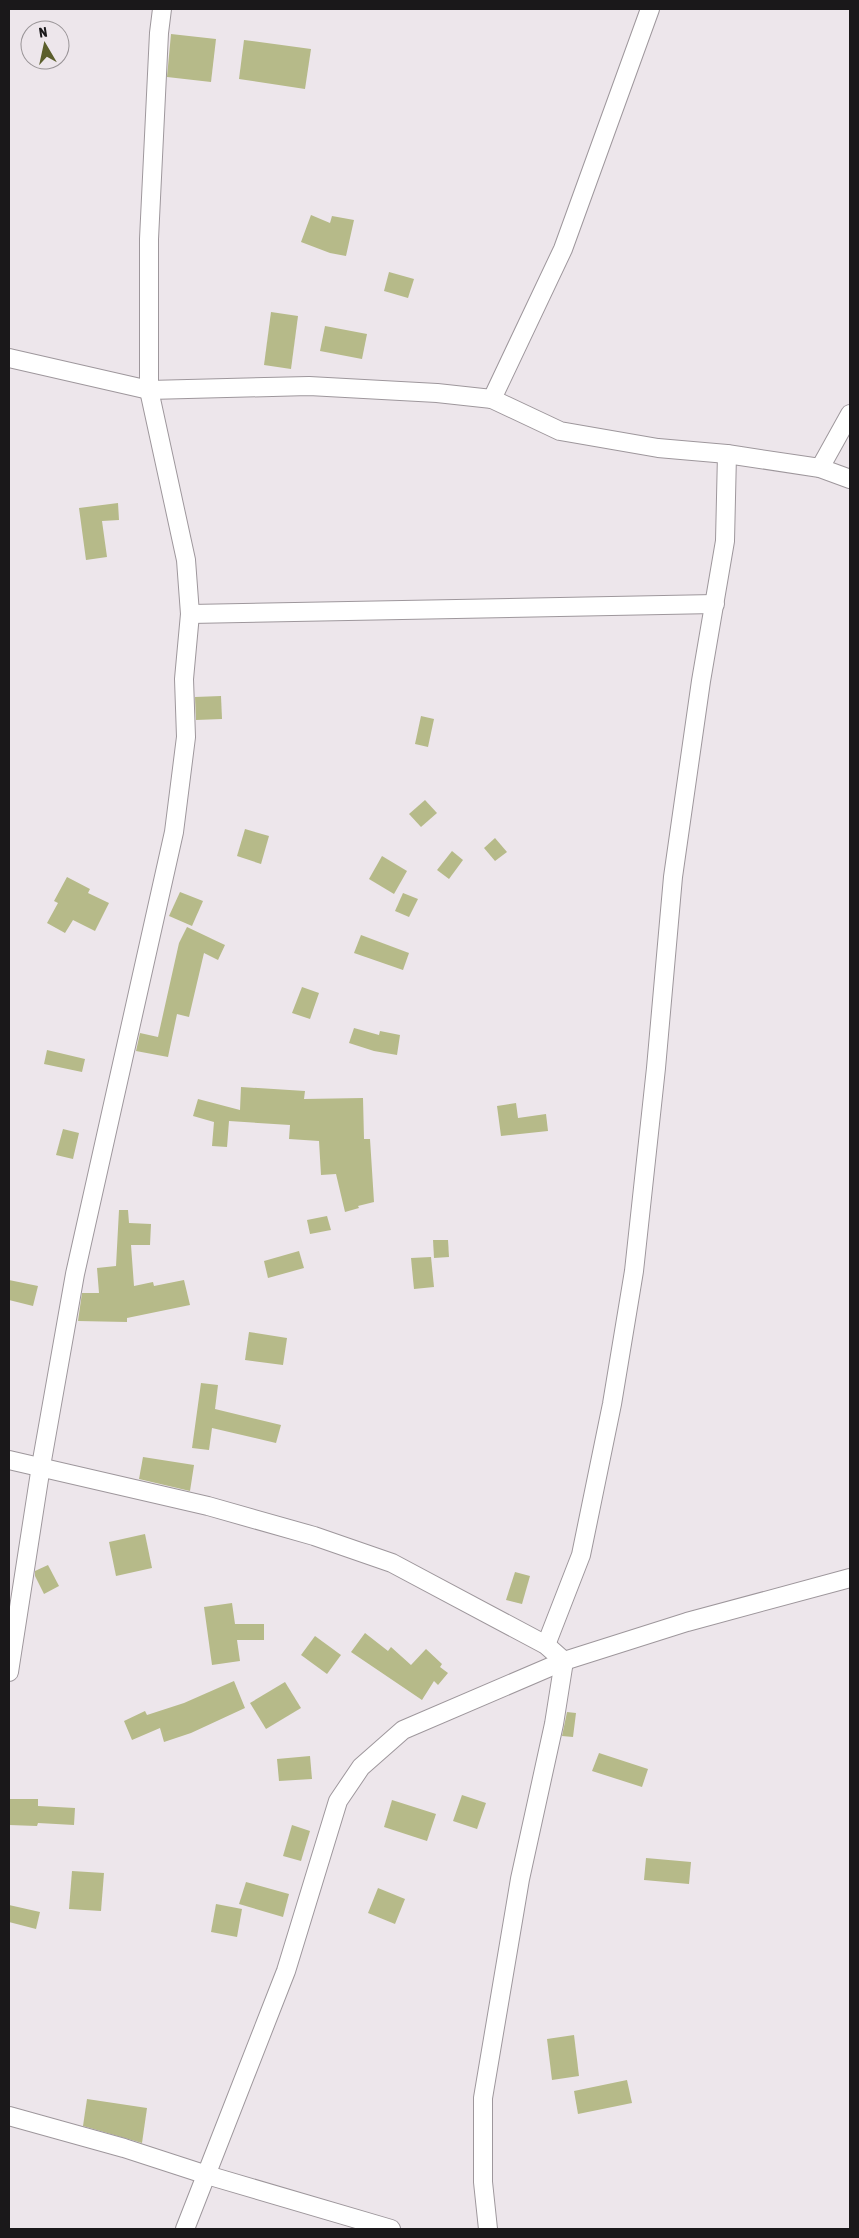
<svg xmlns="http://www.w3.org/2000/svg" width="859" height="2238" font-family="'Asap Condensed',sans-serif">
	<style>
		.building { fill: #b6ba89 }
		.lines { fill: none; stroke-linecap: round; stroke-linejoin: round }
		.minor-casing { stroke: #9e979c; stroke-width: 20 }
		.minor { stroke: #fff; stroke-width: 18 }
	</style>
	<rect width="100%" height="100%" fill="#ede6eb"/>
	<!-- building -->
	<g class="building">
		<polygon points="171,34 216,39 211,82 167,77"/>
		<polygon points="244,40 311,49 305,89 239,79"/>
		<polygon points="311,215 330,223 332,216 354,220 346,256 330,253 301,242"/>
		<polygon points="389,272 414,279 408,298 384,291"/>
		<polygon points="271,312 298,316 291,369 264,365"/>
		<polygon points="325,326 367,334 362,359 320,351"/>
		<polygon points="118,503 119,520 102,521 107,557 86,560 79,508"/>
		<polygon points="221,696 222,719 196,720 195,697"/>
		<polygon points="421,716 434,719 428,747 415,744"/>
		<polygon points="425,800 437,813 421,827 409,814"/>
		<polygon points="245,829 269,836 261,864 237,856"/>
		<polygon points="495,838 507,852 495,861 484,848"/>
		<polygon points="452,851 463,860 449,879 437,870"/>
		<polygon points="382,856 407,871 394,894 369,879"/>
		<polygon points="67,877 90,889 88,893 109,903 95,931 73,920 65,933 47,923 58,903 54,901"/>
		<polygon points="180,892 203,901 192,926 169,916"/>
		<polygon points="403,893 418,899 409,917 395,911"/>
		<polygon points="187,927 225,945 218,960 204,953 189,1017 177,1014 168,1057 136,1051 140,1033 158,1037 179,943"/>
		<polygon points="361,935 409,953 403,970 354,953"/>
		<polygon points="302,987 319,993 310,1019 292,1013"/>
		<polygon points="354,1028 379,1035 380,1031 400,1035 397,1055 374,1051 349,1043"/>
		<polygon points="47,1050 85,1059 82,1072 44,1064"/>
		<polygon points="241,1087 305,1091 304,1099 363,1098 364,1139 370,1139 374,1202 358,1206 359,1208 345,1212 336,1174 321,1175 319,1141 289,1139 290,1125 229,1121 227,1147 212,1146 214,1122 193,1116 198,1099 240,1110"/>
		<polygon points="516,1103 518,1118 546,1114 548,1131 501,1136 497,1106"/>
		<polygon points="63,1129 79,1133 73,1159 56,1155"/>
		<polygon points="119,1210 128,1210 129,1223 151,1224 150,1245 131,1245 134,1286 153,1282 154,1286 184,1280 190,1305 127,1318 127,1322 78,1321 82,1293 99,1293 97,1268 116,1266"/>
		<polygon points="327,1216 331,1230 310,1234 307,1220"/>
		<polygon points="433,1240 448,1240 449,1257 434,1258"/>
		<polygon points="299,1251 304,1268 268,1278 264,1261"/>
		<polygon points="431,1257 434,1287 414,1289 411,1258"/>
		<polygon points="9,1280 38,1286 33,1306 9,1300"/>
		<polygon points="249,1332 287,1338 283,1365 245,1360"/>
		<polygon points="201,1383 218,1385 215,1409 281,1425 276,1443 212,1428 209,1450 192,1448"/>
		<polygon points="143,1457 194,1465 190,1491 139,1479"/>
		<polygon points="145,1534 152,1568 116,1576 109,1542"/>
		<polygon points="48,1565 59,1586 44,1594 35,1576 35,1571"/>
		<polygon points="515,1572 530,1576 522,1604 506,1600"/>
		<polygon points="232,1603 235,1624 264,1624 264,1640 237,1640 240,1661 212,1665 204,1607"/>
		<polygon points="365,1633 388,1651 391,1647 411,1665 426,1649 442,1664 440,1667 448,1673 438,1685 434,1681 422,1700 351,1652"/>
		<polygon points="315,1636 341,1655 327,1674 301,1655"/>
		<polygon points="234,1681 245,1708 191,1733 164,1742 160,1728 132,1740 124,1721 145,1711 147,1715 184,1703"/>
		<polygon points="285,1682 301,1708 266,1729 250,1703"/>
		<polygon points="567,1712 576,1713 573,1737 562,1736"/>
		<polygon points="599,1753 648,1769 642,1787 592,1771"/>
		<polygon points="310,1756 312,1779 279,1781 277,1759"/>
		<polygon points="462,1795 486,1803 477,1829 453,1821"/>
		<polygon points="9,1799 38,1799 38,1806 75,1808 74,1825 38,1823 37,1826 9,1825"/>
		<polygon points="392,1800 436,1814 427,1841 384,1827"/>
		<polygon points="292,1825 310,1831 301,1861 283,1856"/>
		<polygon points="646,1858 691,1862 689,1884 644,1880"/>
		<polygon points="72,1871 104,1873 101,1911 69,1909"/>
		<polygon points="246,1882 289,1894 283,1917 239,1904"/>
		<polygon points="378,1888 405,1899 395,1924 368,1913"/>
		<polygon points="216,1904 242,1909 237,1937 211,1932"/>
		<polygon points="9,1905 40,1912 36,1929 9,1922"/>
		<polygon points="574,2035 579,2076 552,2080 547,2039"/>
		<polygon points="627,2080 632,2103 578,2114 574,2091"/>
		<polygon points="87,2099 147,2108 142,2143 83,2126"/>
	</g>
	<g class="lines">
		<!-- minor casing -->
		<g class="minor-casing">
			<g id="minor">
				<polyline points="9,358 149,390 309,386 437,393 492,399 560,431 658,448 727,454 820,468 850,479"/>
				<polyline points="492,399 563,249 650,9"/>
				<polyline points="820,468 850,414"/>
				<polyline points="190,614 715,604"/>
				<polyline points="9,1460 208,1506 314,1536 392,1563 546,1645 564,1661 554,1724 520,1879 483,2098 483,2182 488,2229"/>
				<polyline points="546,1645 581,1555 612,1404 634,1271 656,1068 673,877 701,681 725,541 727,454"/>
				<polyline points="9,1672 41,1466 75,1274 174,832 186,737 184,679 190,614 186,560 149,390 149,239 159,33 162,9"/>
				<polyline points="9,2116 124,2148 207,2175 391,2229"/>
				<polyline points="185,2229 286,1971 338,1801 361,1767 403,1730 564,1661 687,1622 850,1578"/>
			</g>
		</g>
		<!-- minor -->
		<use href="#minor" class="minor"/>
	</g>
	<!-- border -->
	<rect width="859" height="2238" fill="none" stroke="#1a181a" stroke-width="20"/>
	<!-- north arrow -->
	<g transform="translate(45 45) rotate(351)"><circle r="24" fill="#ede6eb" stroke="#999497"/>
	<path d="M0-4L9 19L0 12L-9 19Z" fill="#5b5e2c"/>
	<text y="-8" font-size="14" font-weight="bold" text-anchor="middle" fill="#1a181a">N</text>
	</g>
</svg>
